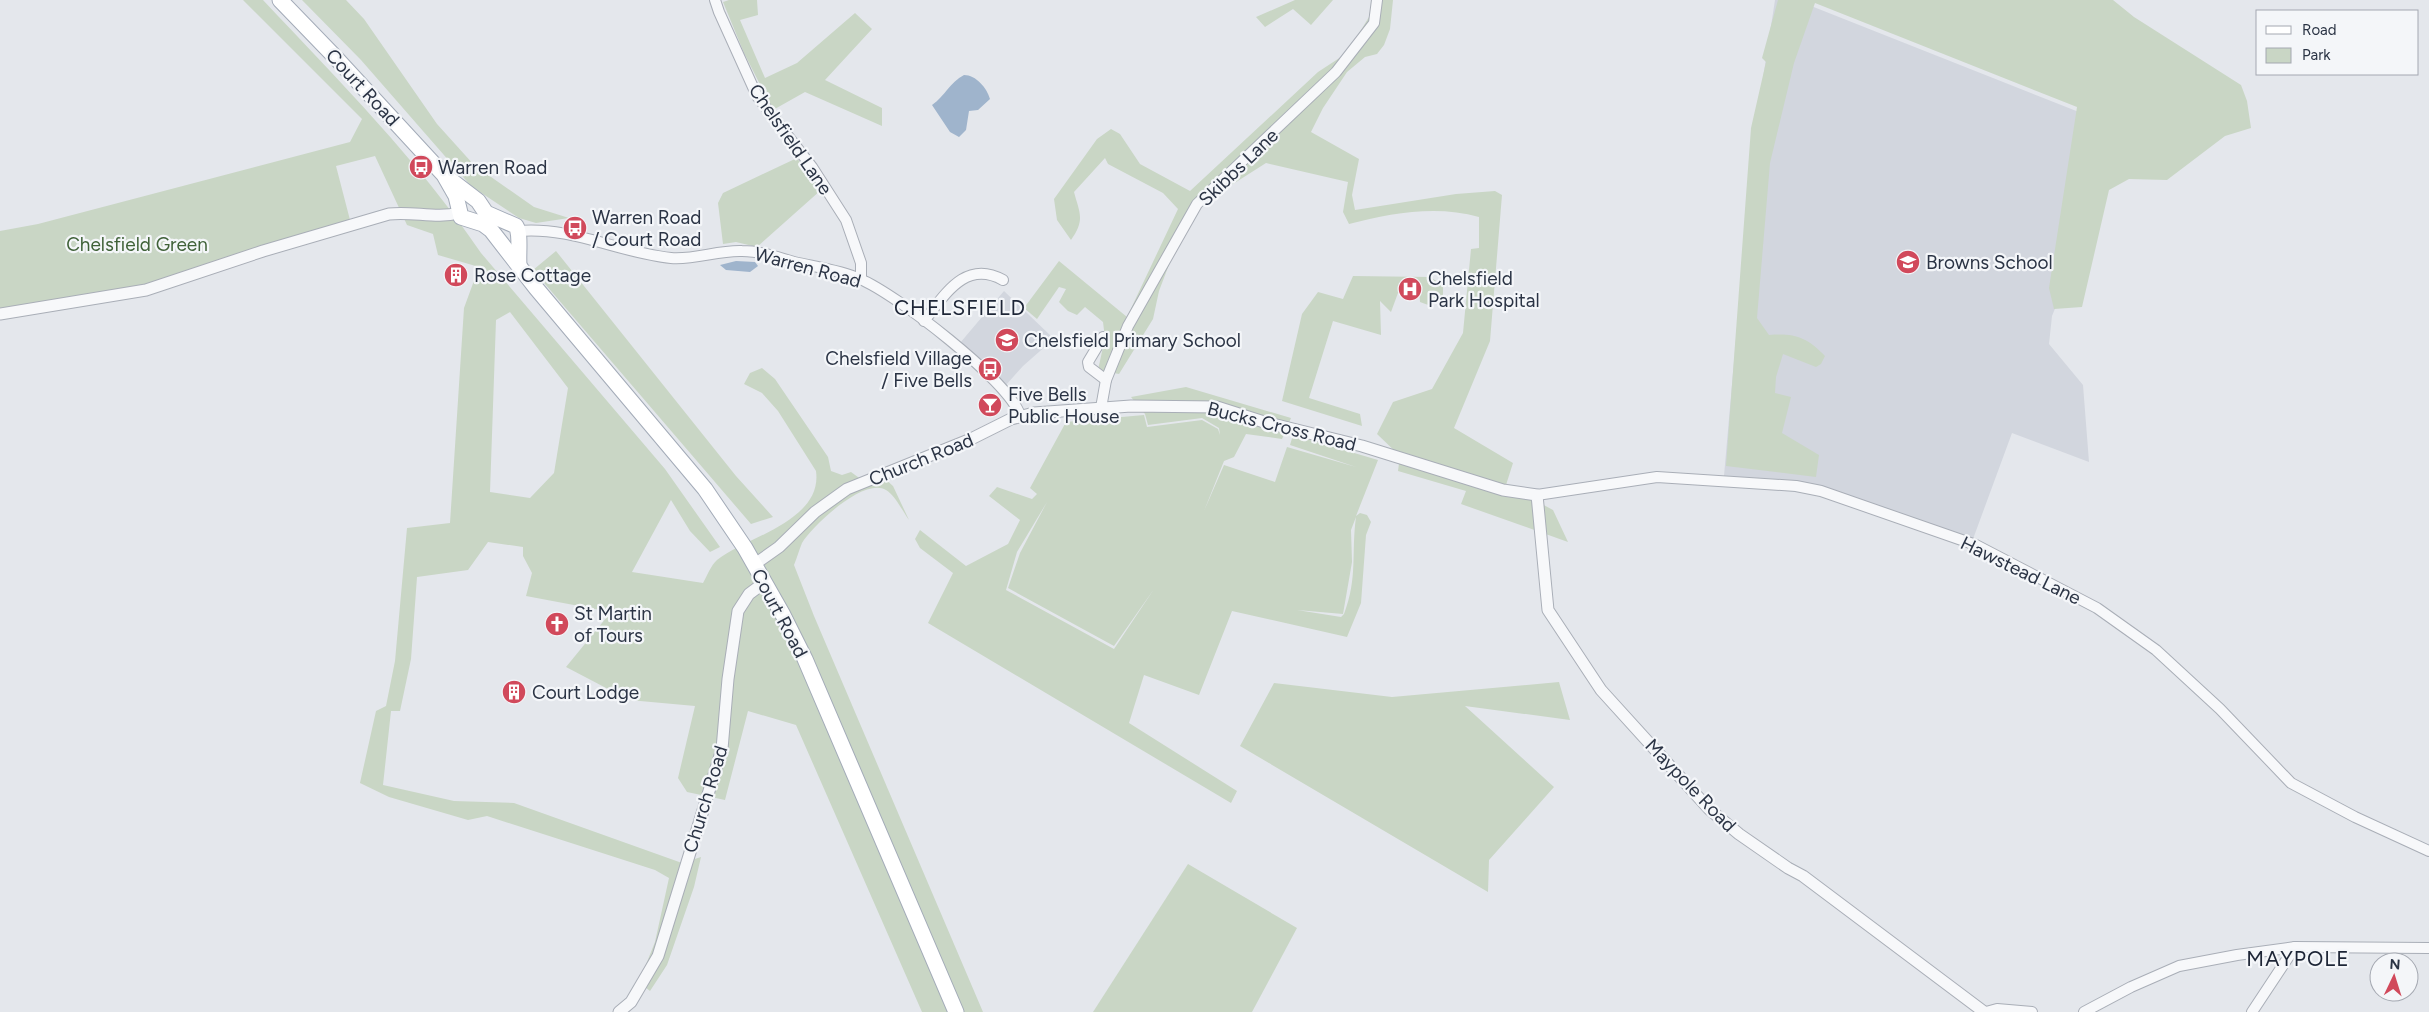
<svg xmlns="http://www.w3.org/2000/svg" width="2429" height="1012" font-family="Figtree,sans-serif">
	<style>
		.built { fill: #d2d6de }
		.green { fill: #c9d6c5; fill-rule: evenodd }
		.water { fill: #9fb4cc }
		.lines { fill: none; stroke-linecap: round; stroke-linejoin: round }
		.minor-casing { stroke: #a9aeb7; stroke-width: 12 }
		.tertiary-casing { stroke: #a9aeb7; stroke-width: 13 }
		.primary-casing { stroke: #a3abb8; stroke-width: 17 }
		.minor { stroke: #f7f8fa; stroke-width: 10 }
		.tertiary { stroke: #f7f8fa; stroke-width: 11 }
		.primary { stroke: #fff; stroke-width: 15 }
		.labels { text-anchor: middle; stroke-width: 4.5; stroke-linejoin: round; paint-order: stroke }
		.street-label { font-size: 19px; fill: #2b3445; stroke: #f4f6f9 }
		.poi-label { font-size: 19px; fill: #2b3445; stroke: #f4f6f9; text-anchor: start }
		.park-label { font-size: 19px; fill: #3f6138; stroke: #f4f6f9 }
		.quarter-label { font-size: 21px; letter-spacing: 1px; fill: #1d2536; stroke: #f4f6f9 }
	</style>
	<rect width="100%" height="100%" fill="#e4e7ec"/>
	<!-- built -->
	<g class="built">
		<polygon points="1775,0 1796,0 2127,131 2052,316 2049,344 2083,385 2089,462 2012,433 1973,539 1828,488 1792,480 1724,476 1753,143"/>
		<polygon points="1004,291 1052,337 1048,344 1023,366 1006,385 960,343"/>
	</g>
	<!-- green -->
	<g class="green">
		<path d="M243,0H263C339,81 419,161 481,253L665,469L720,547L710,552L690,531L671,500L632,572L703,583C707,576 711,565 717,560C746,537 823,521 816,471L778,411L762,393L744,384L750,373L762,368L775,379L828,457L831,471L842,475L851,472L862,480L883,477L893,486L909,520C903,512 895,495 886,490C864,477 813,525 802,543C799,550 797,558 794,565L814,616L983,1012H922L796,725L748,711L725,800L687,792L678,778L695,706L629,700L566,667L611,612L526,596L532,573L523,556V547L488,542L468,570L417,577L411,659L400,711H391L383,785L454,801L514,803L682,863L701,857L694,887L667,965L650,991L639,982L655,942L669,878L655,870L487,816L468,820L389,797L360,783L376,711L386,706L395,661L407,528L450,523L464,308L479,267L438,255L433,234L407,225L375,156L336,166L350,220L147,287L0,308V231L38,224L350,142L362,119ZM510,312L568,388L554,473L530,498L490,492L496,320Z"/>
		<polygon points="302,0 346,0 364,19 437,124 474,165 534,207 569,218 536,223 519,218 471,186 361,60"/>
		<polygon points="729,0 757,0 758,15 740,20 765,78 797,63 855,13 872,29 825,80 882,108 882,126 805,92 773,110 744,53 723,2"/>
		<polygon points="1295,0 1333,0 1311,25 1293,9 1265,27 1256,17"/>
		<path d="M1372,0H1393L1390,29L1384,45L1377,54L1365,57L1347,72L1323,108L1311,132L1359,159L1352,195L1355,210L1456,194L1495,191L1502,195L1490,341L1454,428L1513,463L1506,485L1553,510L1568,542L1461,504L1466,491L1398,471L1400,456L1377,434L1393,402L1432,389L1463,333L1471,249L1479,248V217C1437,205 1391,213 1349,224L1343,212L1348,182L1266,163L1189,212L1159,291L1153,319L1119,374L1098,370L1105,338L1103,322L1085,307L1077,315L1068,311L1059,302L1066,289L1059,287L1037,319L1024,308L1059,261L1127,317L1178,209L1163,193L1108,164L1105,158L1074,192C1080,214 1085,220 1071,240L1057,220L1054,199L1097,139L1111,129L1120,134L1140,164L1190,191L1318,72L1347,53L1369,17Z"/>
		<path d="M1778,0H2113L2134,17L2241,85L2247,101L2251,128L2225,136L2167,180L2129,179L2109,190L2082,307L2054,309L2049,288L2077,107L1815,3L1794,63L1770,163L1757,318L1769,335C1794,333 1807,337 1825,356L1821,364L1816,367L1783,354L1776,377L1775,393L1791,397L1782,433L1819,455L1816,477L1726,466L1751,128L1766,62L1762,58Z"/>
		<polygon points="797,158 821,190 757,247 736,242 723,244 718,203 723,193"/>
		<polygon points="556,251 736,476 773,517 751,524 533,270"/>
		<polygon points="1353,276 1430,277 1443,285 1443,298 1431,306 1420,302 1419,290 1398,293 1391,312 1380,301 1381,335 1333,321 1309,398 1360,414 1362,426 1282,401 1302,314 1318,292 1343,299"/>
		<path d="M1186,387L1291,418L1282,439L1246,434L1234,457L1224,461L1204,511L1224,465L1275,482L1287,447L1356,467L1290,445L1293,435L1378,460L1356,516L1360,513L1367,515L1371,522L1366,535L1361,603L1347,637L1232,611L1199,695L1144,675L1129,723L1237,791L1231,803L928,623L953,573L920,548L915,539L920,530L966,566L1008,544L1020,520L989,496L997,487L1032,499L1037,494L1030,488L1066,422L1144,415L1147,427L1202,420L1218,429L1220,435L1219,428L1202,418L1148,425L1145,414L1131,397ZM1047,502L1020,553L1008,588L1114,646L1154,589L1114,649L1006,590L1017,552ZM1356,517C1351,554 1358,577 1344,614L1341,617L1297,610L1343,614L1352,562L1351,530Z"/>
		<polygon points="1559,682 1570,720 1465,706 1554,787 1489,860 1488,892 1240,746 1274,683 1392,697"/>
		<polygon points="1188,864 1297,928 1252,1012 1093,1012"/>
	</g>
	<!-- water -->
	<g class="water">
		<path d="M964,75C976,75 987,88 990,99L978,110L969,111L966,130L959,137L950,132L932,105C945,96 950,82 964,75Z"/>
		<polygon points="736,261 755,262 758,266 750,272 726,270 720,265"/>
	</g>
	<g class="lines">
		<!-- minor casing -->
		<g class="minor-casing">
			<g id="minor">
				<polyline points="715,0 719,12 757,96 812,167 846,220 861,263 861,279"/>
				<path d="M518,231C571,226 620,253 671,258C695,260 718,250 742,251C760,251 778,257 794,262C816,267 840,270 860,279C896,294 1008,380 1020,415"/>
				<path d="M924,321C945,295 965,259 1003,280"/>
				<polyline points="1103,337 1088,362 1089,367 1106,380"/>
				<polyline points="1101,408 1106,380 1128,326 1197,204 1336,72 1374,23 1377,0"/>
				<polyline points="1537,495 1657,477 1796,486 1821,491 1976,545 2097,608 2156,650 2220,709 2291,783 2355,817 2429,851"/>
				<polyline points="1986,1012 1997,1009 2032,1012"/>
				<polyline points="2084,1012 2131,987 2179,966 2237,955 2295,947 2429,948"/>
				<polyline points="2252,1012 2295,947"/>
			</g>
		</g>
		<!-- tertiary casing -->
		<g class="tertiary-casing">
			<g id="tertiary">
				<path d="M0,314L146,290L263,251L389,214C413,211 436,219 459,213"/>
				<polyline points="755,564 779,547 815,512 847,489 971,439 1011,419 1034,413 1131,406 1217,407 1264,422 1362,446 1503,490 1537,495 1548,610 1601,690 1709,809 1739,834 1788,868 1803,876 1984,1012"/>
				<polyline points="619,1012 631,1002 658,956 722,749 728,679 738,611 749,594 765,582"/>
			</g>
		</g>
		<!-- primary casing -->
		<g class="primary-casing">
			<g id="primary">
				<polyline points="280,0 337,59 444,175 456,196 461,217 483,224 491,230 536,288 705,489 745,548 783,615 805,659 956,1012"/>
				<path d="M448,178L478,201L486,213L516,226C521,234 518,254 519,265"/>
			</g>
		</g>
		<!-- minor -->
		<use href="#minor" class="minor"/>
		<!-- tertiary -->
		<use href="#tertiary" class="tertiary"/>
		<!-- primary -->
		<use href="#primary" class="primary"/>
	</g>
	<!-- icons -->
	<defs>
		<g id="bus-disc" transform="scale(1.25)"><circle r="9.5" fill="#d1495b" stroke="#f4f6f9"/><path d="M-5-6H5V4H4V6H2V4H-2V6H-4V4H-5ZM-3.5-4V0h7V-4ZM-3.5 1.2v1.5H-2V1.2ZM2 1.2v1.5H3.5V1.2Z" fill="#fff"/></g>
		<g id="school-disc" transform="scale(1.25)"><circle r="9.5" fill="#d1495b" stroke="#f4f6f9"/><path d="M0-5L7-2L0 1L-7-2ZM-4 1L0 2.5L4 1V4Q0 6-4 4Z" fill="#fff"/></g>
		<g id="building-disc" transform="scale(1.25)"><circle r="9.5" fill="#d1495b" stroke="#f4f6f9"/><path d="M-4-6H4V6H1V3H-1V6H-4ZM-2.5-4.3h1.7v1.8h-1.7ZM.8-4.3h1.7v1.8H.8ZM-2.5-1h1.7V.8h-1.7ZM.8-1h1.7V.8H.8Z" fill="#fff"/></g>
		<g id="hospital-disc" transform="scale(1.25)"><circle r="9.5" fill="#d1495b" stroke="#f4f6f9"/><path d="M-5-5h3v3.5h4V-5h3V5h-3V1.5h-4V5h-3Z" fill="#fff"/></g>
		<g id="bar-disc" transform="scale(1.25)"><circle r="9.5" fill="#d1495b" stroke="#f4f6f9"/><path d="M-6-5H6L.8 .8V4.5H3.5V6h-7V4.5H-.8V.8Z" fill="#fff"/></g>
		<g id="church-disc" transform="scale(1.25)"><circle r="9.5" fill="#d1495b" stroke="#f4f6f9"/><path d="M-1.2-6h2.4v3.5h3.3v2.4h-3.3V6h-2.4V-.1h-3.3v-2.4h3.3Z" fill="#fff"/></g>
	</defs>
	<g fill-rule="evenodd">
		<use href="#bus-disc" x="421" y="167"/>
		<use href="#bus-disc" x="575" y="228"/>
		<use href="#school-disc" x="1908" y="262"/>
		<use href="#building-disc" x="456" y="275"/>
		<use href="#hospital-disc" x="1410" y="289"/>
		<use href="#school-disc" x="1007" y="340"/>
		<use href="#bus-disc" x="990" y="369"/>
		<use href="#bar-disc" x="990" y="405"/>
		<use href="#church-disc" x="557" y="624"/>
		<use href="#building-disc" x="514" y="692"/>
	</g>
	<g class="labels">
		<!-- street labels -->
		<g class="street-label">
			<text transform="translate(363 87) rotate(47)" y="7">Court Road</text>
			<text transform="translate(791 139) rotate(55)" y="7">Chelsfield Lane</text>
			<text transform="translate(1238 167) rotate(-44)" y="7">Skibbs Lane</text>
			<text transform="translate(808 267) rotate(15)" y="7">Warren Road</text>
			<text transform="translate(1282 426) rotate(14)" y="7">Bucks Cross Road</text>
			<text transform="translate(921 459) rotate(-22)" y="7">Church Road</text>
			<text transform="translate(2021 570) rotate(26)" y="7">Hawstead Lane</text>
			<text transform="translate(780 613) rotate(62)" y="7">Court Road</text>
			<text transform="translate(1691 785) rotate(46)" y="7">Maypole Road</text>
			<text transform="translate(705 799) rotate(-73)" y="7">Church Road</text>
		</g>
		<!-- poi labels -->
		<g class="poi-label">
			<text x="438" y="174">Warren Road</text>
			<text x="592" y="224">Warren Road<tspan x="592" dy="22">/ Court Road</tspan></text>
			<text x="1926" y="269">Browns School</text>
			<text x="474" y="282">Rose Cottage</text>
			<text x="1428" y="285">Chelsfield<tspan x="1428" dy="22">Park Hospital</tspan></text>
			<text x="1024" y="347">Chelsfield Primary School</text>
			<text x="972" y="365" text-anchor="end">Chelsfield Village<tspan x="972" dy="22">/ Five Bells</tspan></text>
			<text x="1008" y="401">Five Bells<tspan x="1008" dy="22">Public House</tspan></text>
			<text x="574" y="620">St Martin<tspan x="574" dy="22">of Tours</tspan></text>
			<text x="532" y="699">Court Lodge</text>
		</g>
		<!-- park labels -->
		<g class="park-label">
			<text x="137" y="251">Chelsfield Green</text>
		</g>
		<!-- quarter labels -->
		<g class="quarter-label">
			<text x="960" y="315">CHELSFIELD</text>
			<text x="2298" y="966">MAYPOLE</text>
		</g>
	</g>
	<!-- legend -->
	<rect x="2256" y="10" width="162" height="65" fill="#f4f6f9" stroke="#a4a8b1"/>
	<rect x="2266" y="26" width="25" height="8" fill="#ffffff" stroke="#a4a8b1"/>
	<text x="2302" y="35" font-size="15" fill="#2b3445">Road</text>
	<rect x="2266" y="48" width="25" height="15" fill="#c9d6c5" stroke="#a4a8b1"/>
	<text x="2302" y="60" font-size="15" fill="#2b3445">Park</text>
	<!-- north arrow -->
	<g transform="translate(2394 977) rotate(4)"><circle r="24" fill="#f4f6f9" stroke="#a4a8b1"/>
	<path d="M0-4L9 19L0 12L-9 19Z" fill="#d1495b"/>
	<text y="-8" font-size="14" font-weight="bold" text-anchor="middle" fill="#2b3445">N</text>
	</g>
</svg>
